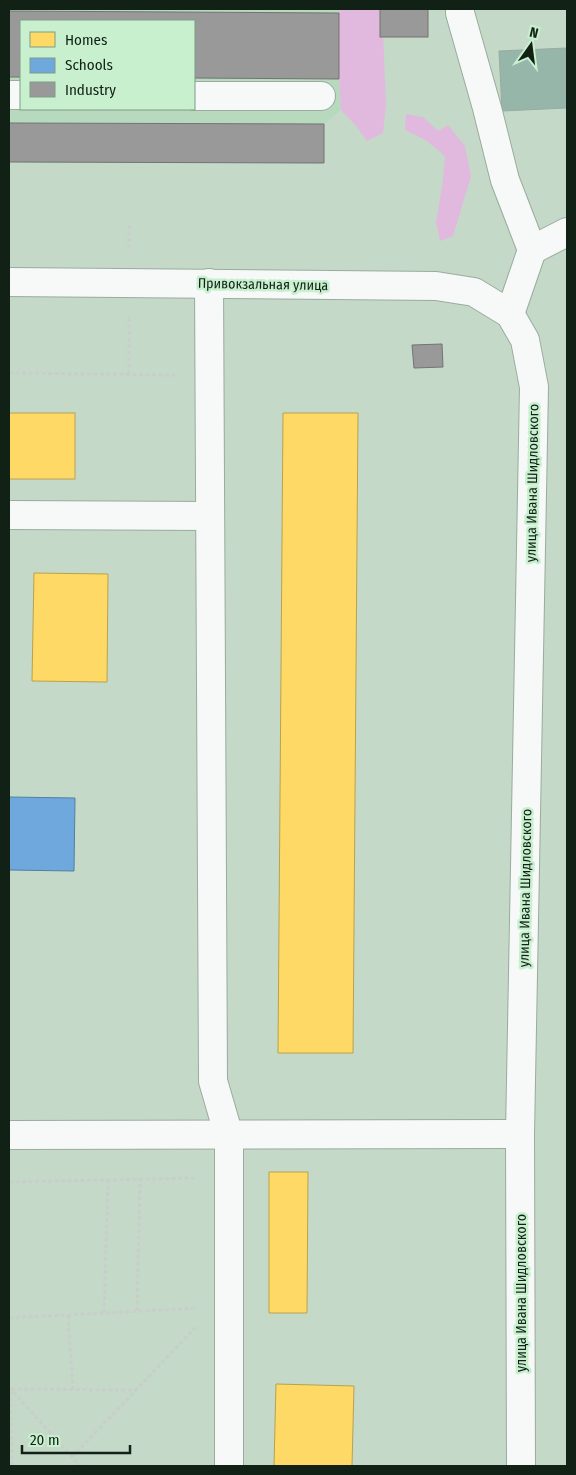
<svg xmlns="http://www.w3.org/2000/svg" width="576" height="1475" font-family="'Fira Sans Condensed',sans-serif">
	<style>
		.built { fill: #b7d9bd; fill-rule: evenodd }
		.green { fill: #e1b9df }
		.homes { fill: #ffd966; stroke: #b8a24e }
		.schools { fill: #6fa8dc; stroke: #5380a0 }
		.industry { fill: #999; stroke: #707571 }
		.building { fill: #95b6a8; stroke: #99aca1 }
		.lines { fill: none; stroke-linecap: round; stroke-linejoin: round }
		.minor-casing { stroke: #9bab9e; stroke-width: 30 }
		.path { stroke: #c8cfca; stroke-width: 3; stroke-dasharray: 4 2.5; stroke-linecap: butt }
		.minor { stroke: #f6f9f7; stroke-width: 28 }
		.labels { text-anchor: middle; stroke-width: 5; stroke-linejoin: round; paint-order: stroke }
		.street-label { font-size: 14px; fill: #122115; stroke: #c8f0cf }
	</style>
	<rect width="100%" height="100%" fill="#c4d9c8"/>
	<!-- built -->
	<path class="built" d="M9,9H339V79L341,110L324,124V163L9,162ZM21,21H194V109H21Z"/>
	<!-- green -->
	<g class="green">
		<polygon points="339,9 382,9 386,104 383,133 367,141 357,127 341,110 339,79"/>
		<polygon points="406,114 423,117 438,131 448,125 465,146 471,176 453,236 440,241 436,222 443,180 445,156 427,141 405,130"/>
	</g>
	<!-- homes -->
	<g class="homes">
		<rect x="9" y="413" width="66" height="66"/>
		<polygon points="283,413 358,413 353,1053 278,1053"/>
		<polygon points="34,573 108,574 107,682 32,681"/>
		<polygon points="269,1172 308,1172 307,1313 269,1313"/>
		<polygon points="276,1384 354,1386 352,1466 274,1466"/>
	</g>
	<!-- schools -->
	<polygon class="schools" points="9,797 75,798 74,871 9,870"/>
	<!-- industry -->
	<g class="industry">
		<rect x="380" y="9" width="48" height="28"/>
		<polygon points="9,11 339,13 339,79 194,78 194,21 21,21 21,77 9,77"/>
		<polygon points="9,123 324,124 324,163 9,162"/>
		<polygon points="442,344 443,367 414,368 412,345"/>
	</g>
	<!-- building -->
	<polygon class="building" points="567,48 567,108 502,111 499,51"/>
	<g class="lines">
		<!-- minor casing -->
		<g class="minor-casing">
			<g id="minor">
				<polyline points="460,9 460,13 487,108 505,180 532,250 510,314"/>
				<polyline points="9,95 21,95"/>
				<polyline points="194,96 321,96"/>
				<polyline points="532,250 567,232"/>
				<polyline points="9,282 436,286 474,292 510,314 525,340 534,387 520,1134 521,1466"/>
				<polyline points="209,283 213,1081 229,1136 229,1466"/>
				<polyline points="9,515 210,516"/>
				<polyline points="9,1135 520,1134"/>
			</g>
		</g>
		<!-- path -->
		<g class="path">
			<polyline points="129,225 129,251"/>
			<polyline points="9,373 178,375"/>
			<polyline points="129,374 129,315"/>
			<polyline points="9,1182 196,1178"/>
			<polyline points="137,1311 140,1179"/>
			<polyline points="104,1313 108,1180"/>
			<polyline points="68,1315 73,1390"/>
			<polyline points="9,1318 198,1308"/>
			<polyline points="9,1387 80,1466"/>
			<polyline points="72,1457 196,1327"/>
			<polyline points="12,1466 10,1389 136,1390"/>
		</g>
		<!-- minor -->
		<use href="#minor" class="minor"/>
	</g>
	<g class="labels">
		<!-- street labels -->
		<g class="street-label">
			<text transform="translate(263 284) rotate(1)" y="5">Привокзальная улица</text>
			<text transform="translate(532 483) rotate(-89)" y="5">улица Ивана Шидловского</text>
			<text transform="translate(525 888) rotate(-89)" y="5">улица Ивана Шидловского</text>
			<text transform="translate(521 1293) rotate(-90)" y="5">улица Ивана Шидловского</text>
		</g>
	</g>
	<!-- border -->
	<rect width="576" height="1475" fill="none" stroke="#122115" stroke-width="20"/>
	<!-- legend -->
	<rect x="20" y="20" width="175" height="90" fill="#c8f0cf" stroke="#7f9d85"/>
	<rect x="30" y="32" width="25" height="15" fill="#ffd966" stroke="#7f9d85"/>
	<text x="65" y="45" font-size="15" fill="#122115">Homes</text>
	<rect x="30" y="58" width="25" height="15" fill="#6fa8dc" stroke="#7f9d85"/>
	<text x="65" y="70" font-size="15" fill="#122115">Schools</text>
	<rect x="30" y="82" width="25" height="15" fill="#999999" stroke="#7f9d85"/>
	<text x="65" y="95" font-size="15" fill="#122115">Industry</text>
	<!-- north arrow -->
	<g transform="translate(531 45) rotate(14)" stroke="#c8f0cf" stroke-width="4" paint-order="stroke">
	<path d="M0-4L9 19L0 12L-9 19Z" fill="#122115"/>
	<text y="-8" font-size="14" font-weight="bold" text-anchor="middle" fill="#122115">N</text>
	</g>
	<!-- scale -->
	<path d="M22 1445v8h108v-8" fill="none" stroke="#122115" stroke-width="2.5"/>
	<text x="30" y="1445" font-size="15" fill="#122115" stroke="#c8f0cf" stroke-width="4" paint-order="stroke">20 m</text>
</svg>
